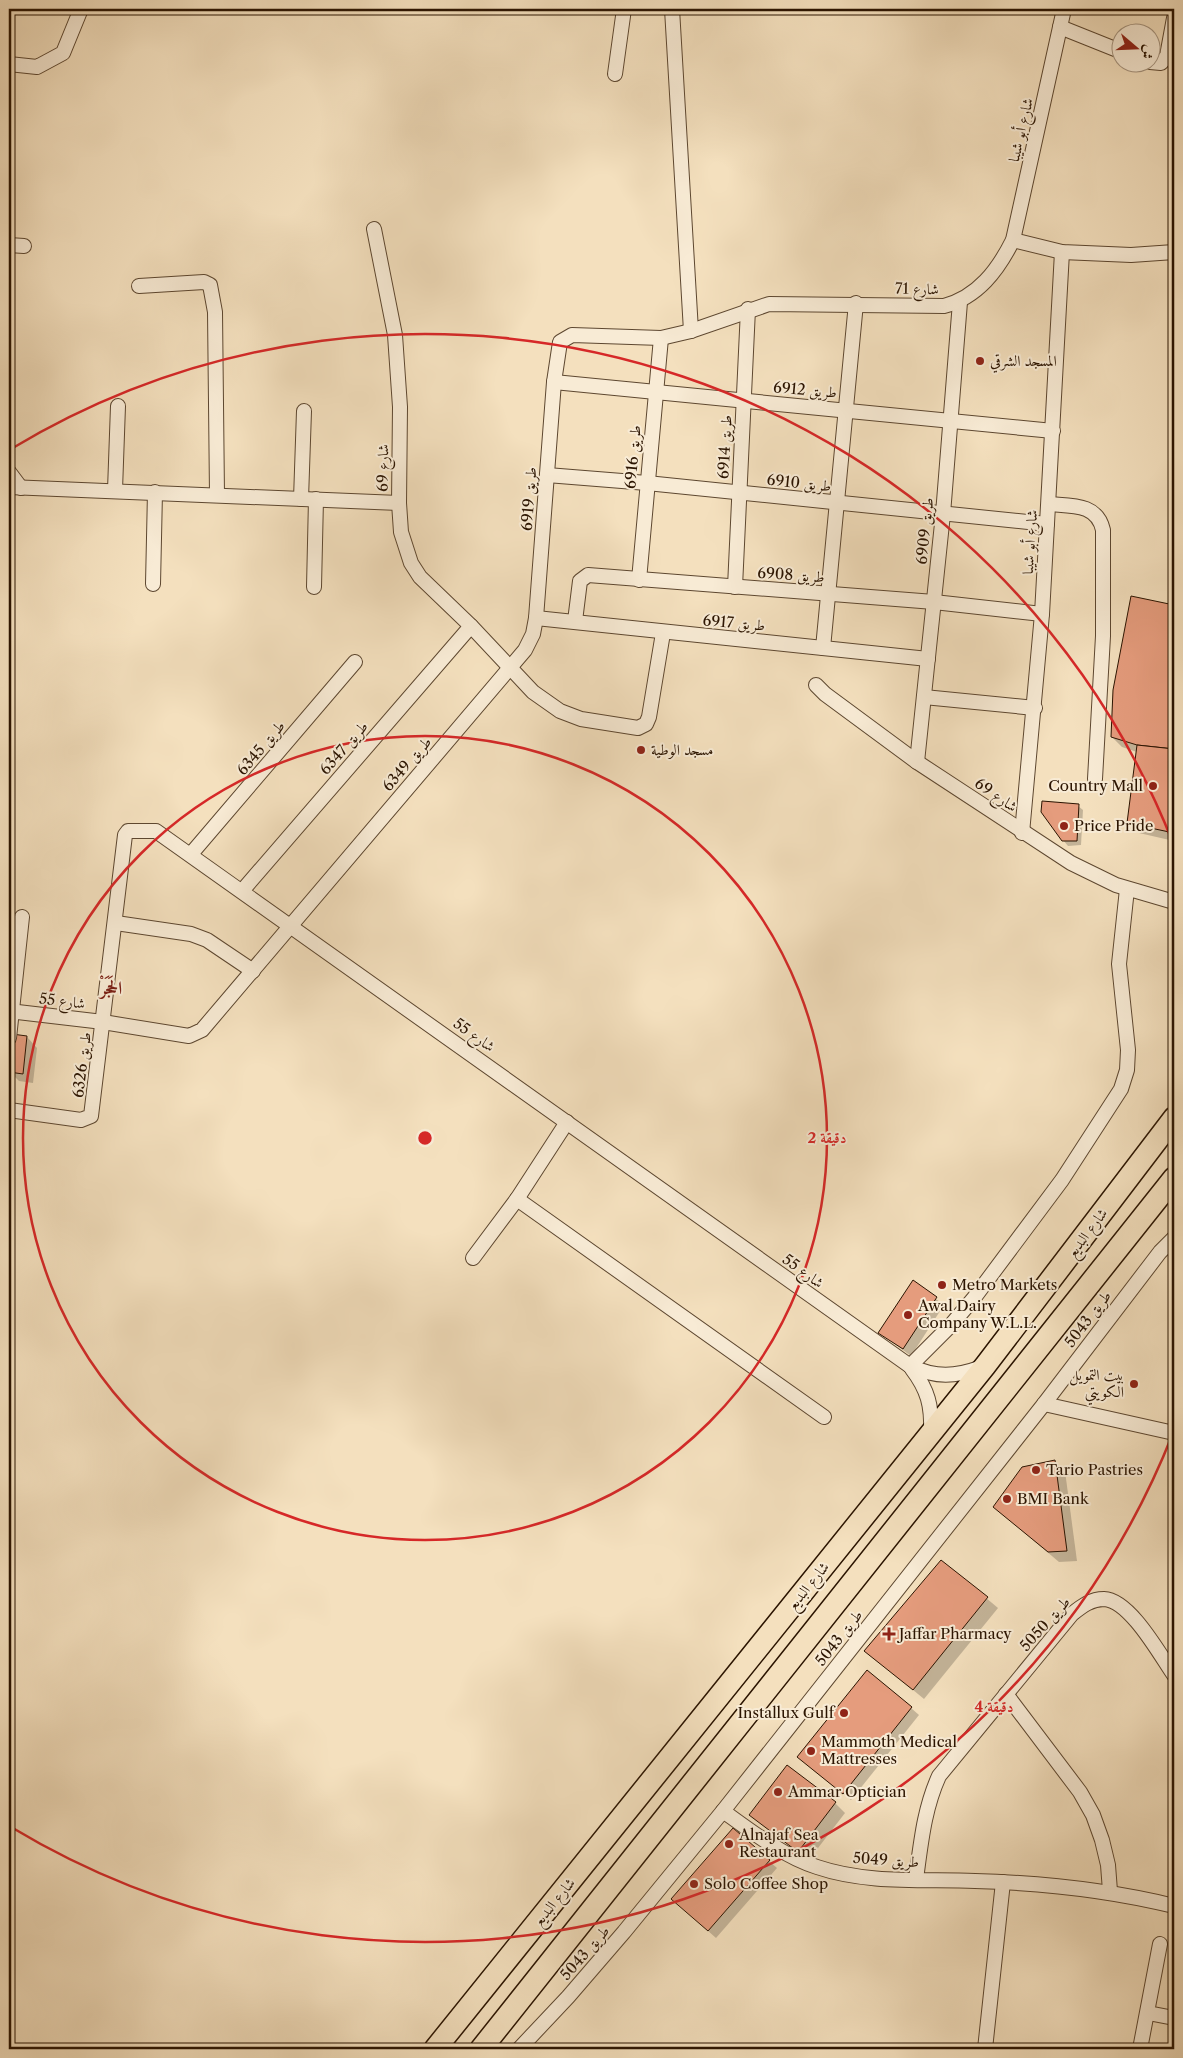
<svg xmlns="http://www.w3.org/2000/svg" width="1183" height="2058" font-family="'Libre Caslon Text',Amiri,serif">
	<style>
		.shadow { fill: #0003 }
		.building { fill: #e59c7d; stroke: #2b1401 }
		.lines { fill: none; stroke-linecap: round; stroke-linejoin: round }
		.minor-casing { stroke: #5d4730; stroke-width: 16 }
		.primary-casing { stroke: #2b1401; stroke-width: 24 }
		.minor { stroke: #f8ebd5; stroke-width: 14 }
		.primary { stroke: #f4e0be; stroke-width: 21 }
		.ring { fill: none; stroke: #d62828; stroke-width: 2.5 }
		.poi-dot { fill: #8f2418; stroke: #f8ebd5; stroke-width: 2 }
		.labels { text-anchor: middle; stroke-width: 4; stroke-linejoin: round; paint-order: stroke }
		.street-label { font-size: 15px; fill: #2b1401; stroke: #f8ebd5 }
		.poi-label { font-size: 15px; fill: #2b1401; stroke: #f8ebd5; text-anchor: start }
		.quarter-label { font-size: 18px; font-weight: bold; fill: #7a1f14; stroke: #f8ebd5 }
		.centre { fill: #d62828; stroke: #f8ebd5; stroke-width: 2.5 }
		.ring-label { font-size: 15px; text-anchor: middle; font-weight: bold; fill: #d62828; stroke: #f8ebd5; stroke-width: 4; stroke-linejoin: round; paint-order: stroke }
	</style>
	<rect width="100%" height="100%" fill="#f4e0be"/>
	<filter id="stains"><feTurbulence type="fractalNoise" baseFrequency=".004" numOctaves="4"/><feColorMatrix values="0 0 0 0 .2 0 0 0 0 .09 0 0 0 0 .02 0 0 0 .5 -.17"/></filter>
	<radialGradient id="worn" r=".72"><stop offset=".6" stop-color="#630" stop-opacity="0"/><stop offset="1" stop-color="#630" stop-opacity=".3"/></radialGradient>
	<!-- shadow -->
	<g class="shadow">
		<polygon points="1132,598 1174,606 1174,841 1139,833 1128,822 1137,752 1122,747 1112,737"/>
		<polygon points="1078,806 1083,810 1081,845 1068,846 1063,840"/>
		<polygon points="13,1036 27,1037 37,1048 33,1083 19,1081 9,1071"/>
		<polygon points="913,1282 944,1305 911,1356 880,1333"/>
		<polygon points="1055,1461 1065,1471 1077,1561 1059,1562 994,1507"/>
		<polygon points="942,1561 998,1608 924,1699 866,1651"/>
		<polygon points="911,1708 919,1715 851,1800 806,1764"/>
		<polygon points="835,1803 845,1813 808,1861 751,1814"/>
		<polygon points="769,1861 777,1868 716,1938 680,1906"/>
	</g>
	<!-- building -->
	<g class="building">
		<polygon points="1131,596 1174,605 1174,749 1137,745 1111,737 1113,690"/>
		<polygon points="1137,745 1174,749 1174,833 1127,823"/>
		<polygon points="1042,801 1079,804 1077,841 1062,841 1041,812"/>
		<polygon points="12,1034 27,1036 23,1074 9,1072"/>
		<polygon points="913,1280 937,1297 903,1349 878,1333"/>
		<polygon points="1055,1460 1067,1551 1048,1552 993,1507 1022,1467"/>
		<polygon points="941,1560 988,1597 913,1690 864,1651"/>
		<polygon points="867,1670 912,1707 843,1794 797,1757"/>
		<polygon points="787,1765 836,1802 798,1852 749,1815"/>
		<polygon points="733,1828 770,1860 708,1931 671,1899"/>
	</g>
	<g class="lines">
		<!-- minor casing -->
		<g class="minor-casing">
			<g id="minor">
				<polyline points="672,9 691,331"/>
				<polyline points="1060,27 1120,51"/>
				<polyline points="1150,62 1161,63 1167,56 1174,18"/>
				<polyline points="9,64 37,67 63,53 81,9"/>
				<polyline points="615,74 624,9"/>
				<polyline points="374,229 395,335 400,407 399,503 401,532 411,563 420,577 471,626 533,692 560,711 581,719 638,728 646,724 649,717 663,633"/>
				<polyline points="1013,240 1062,252 1131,255 1174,252"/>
				<polyline points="9,245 24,246"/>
				<polyline points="139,286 204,282 210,285 215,312 217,495"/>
				<polyline points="554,382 1053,431"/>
				<polyline points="9,472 21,488"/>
				<polyline points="547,475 647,483 1047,524"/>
				<polyline points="9,487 399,503"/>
				<polyline points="115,490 118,406"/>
				<polyline points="301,499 304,411"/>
				<path d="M1049,504C1071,506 1097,503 1103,530V636L1095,779"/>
				<polyline points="639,580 661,338"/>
				<polyline points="153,584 155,492"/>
				<polyline points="314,587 316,499"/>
				<polyline points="735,587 748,309"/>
				<polyline points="536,618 928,659"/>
				<polyline points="575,621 580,581 588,575 934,602 1042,614"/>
				<polyline points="823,648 856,303"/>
				<polyline points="816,685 825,694 917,762 1071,863 1116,885 1174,902"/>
				<polyline points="924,697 1035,708"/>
				<polyline points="917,762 943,514 960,302"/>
				<polyline points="1022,833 1042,614 1062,252"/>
				<polyline points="191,854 355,662"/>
				<polyline points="242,891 471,626"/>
				<polyline points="116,923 191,934 207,940 253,971"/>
				<path d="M9,1011L103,1022L189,1036L202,1030L525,650L533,634L536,618L554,382L560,342L572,335L661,338L691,331L769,304L944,306C978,297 998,270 1013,240L1064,9"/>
				<polyline points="9,1038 22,917"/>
				<path d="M9,1110L81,1120L91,1116L125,835L128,831H156L910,1366C936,1378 955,1377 982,1367"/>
				<polyline points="517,1199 824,1417"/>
				<polyline points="473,1258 517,1199 567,1122"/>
				<polyline points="910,1366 951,1325 974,1298 1062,1180 1121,1089 1127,1070 1128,1050 1119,964 1127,889"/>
				<path d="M912,1369C928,1390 932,1406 931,1432"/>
				<polyline points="1044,1404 1174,1433"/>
				<polyline points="1006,1694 1080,1792 1093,1815 1102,1840 1108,1865 1110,1891"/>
				<path d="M723,1811C752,1832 783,1856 817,1867C867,1884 923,1879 975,1881C1043,1883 1109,1890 1174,1906"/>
				<path d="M916,1879C921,1843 924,1809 939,1776L1072,1614C1082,1606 1091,1599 1104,1599C1130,1600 1160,1655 1174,1675"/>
				<polyline points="1148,2013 1174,2018"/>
				<polyline points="519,2049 568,1997 624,1932 723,1811 1044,1404 1160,1252 1174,1238"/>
				<polyline points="985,2049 1003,1882"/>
				<polyline points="1140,2049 1160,1944"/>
			</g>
		</g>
		<!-- primary casing -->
		<g class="primary-casing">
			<g id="primary">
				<polyline points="435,2049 985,1366 1174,1118"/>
				<polyline points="481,2049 1174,1178"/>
			</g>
		</g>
		<!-- minor -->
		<use href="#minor" class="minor"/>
		<!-- primary -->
		<use href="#primary" class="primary"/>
	</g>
	<!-- distance rings -->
	<g class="ring">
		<circle cx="425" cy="1138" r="402"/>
		<path d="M1173 1433A804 804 0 0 1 11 1827M11 449A804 804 0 0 1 1173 843"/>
	</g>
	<!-- markers -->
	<g class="poi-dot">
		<circle cx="980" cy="361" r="5"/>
		<circle cx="641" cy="750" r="5"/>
		<circle cx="1153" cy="786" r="5"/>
		<circle cx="1064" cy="826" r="5"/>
		<circle cx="942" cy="1285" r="5"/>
		<circle cx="908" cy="1315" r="5"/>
		<circle cx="1134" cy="1384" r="5"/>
		<circle cx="1036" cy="1470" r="5"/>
		<circle cx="1007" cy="1499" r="5"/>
		<path d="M886.5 1626.5h5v5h5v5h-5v5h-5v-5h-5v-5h5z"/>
		<circle cx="844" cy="1713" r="5"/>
		<circle cx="811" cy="1751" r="5"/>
		<circle cx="778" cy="1792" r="5"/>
		<circle cx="729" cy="1844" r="5"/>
		<circle cx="694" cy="1884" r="5"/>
	</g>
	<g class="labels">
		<!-- street labels -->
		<g class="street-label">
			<text transform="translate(1021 130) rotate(-77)" y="5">شارع أبو شيبا</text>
			<text transform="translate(917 289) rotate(1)" y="5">شارع 71</text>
			<text transform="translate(805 390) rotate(5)" y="5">طريق 6912</text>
			<text transform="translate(725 447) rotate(-87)" y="5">طريق 6914</text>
			<text transform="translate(633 457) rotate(-85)" y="5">طريق 6916</text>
			<text transform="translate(383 468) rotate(-89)" y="5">شارع 69</text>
			<text transform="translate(799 483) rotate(6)" y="5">طريق 6910</text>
			<text transform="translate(529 499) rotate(-86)" y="5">طريق 6919</text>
			<text transform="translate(925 531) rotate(-84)" y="5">طريق 6909</text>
			<text transform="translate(1030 542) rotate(-86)" y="5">شارع أبو شيبا</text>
			<text transform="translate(791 575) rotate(4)" y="5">طريق 6908</text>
			<text transform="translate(734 623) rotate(5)" y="5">طريق 6917</text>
			<text transform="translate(261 748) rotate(-50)" y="5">طريق 6345</text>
			<text transform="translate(344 748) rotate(-49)" y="5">طريق 6347</text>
			<text transform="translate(407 764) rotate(-49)" y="5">طريق 6349</text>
			<text transform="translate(996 795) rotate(34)" y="5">شارع 69</text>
			<text transform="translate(62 1001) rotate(7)" y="5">شارع 55</text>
			<text transform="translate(474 1035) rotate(35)" y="5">شارع 55</text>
			<text transform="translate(82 1065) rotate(-83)" y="5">طريق 6326</text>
			<text transform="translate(1087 1233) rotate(-53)" y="5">شارع البديع</text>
			<text transform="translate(803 1271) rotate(36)" y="5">شارع 55</text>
			<text transform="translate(1088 1319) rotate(-53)" y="5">طريق 5043</text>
			<text transform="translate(808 1586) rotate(-51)" y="5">شارع البديع</text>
			<text transform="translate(1045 1624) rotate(-48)" y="5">طريق 5050</text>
			<text transform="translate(839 1638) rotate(-52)" y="5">طريق 5043</text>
			<text transform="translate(886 1860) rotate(4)" y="5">طريق 5049</text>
			<text transform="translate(554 1902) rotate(-51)" y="5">شارع البديع</text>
			<text transform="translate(585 1953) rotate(-49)" y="5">طريق 5043</text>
		</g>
		<!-- poi labels -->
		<g class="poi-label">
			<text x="990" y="366">المسجد الشرقي</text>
			<text x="651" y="755">مسجد الوطية</text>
			<text x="1143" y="791" text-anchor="end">Country Mall</text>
			<text x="1074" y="831">Price Pride</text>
			<text x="952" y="1290">Metro Markets</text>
			<text x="918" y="1311">Awal Dairy<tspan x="918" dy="17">Company W.L.L.</tspan></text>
			<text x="1124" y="1380" text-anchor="end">بيت التمويل<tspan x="1124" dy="17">الكويتي</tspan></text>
			<text x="1046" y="1475">Tario Pastries</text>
			<text x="1017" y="1504">BMI Bank</text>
			<text x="899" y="1639">Jaffar Pharmacy</text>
			<text x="834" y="1718" text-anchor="end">Installux Gulf</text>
			<text x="821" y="1747">Mammoth Medical<tspan x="821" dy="17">Mattresses</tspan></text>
			<text x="788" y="1797">Ammar Optician</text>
			<text x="739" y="1840">Alnajaf Sea<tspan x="739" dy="17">Restaurant</tspan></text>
			<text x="704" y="1889">Solo Coffee Shop</text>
		</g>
		<!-- quarter labels -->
		<g class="quarter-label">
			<text x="111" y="994">الحَجَرْ</text>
		</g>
	</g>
	<circle cx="425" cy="1138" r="8" class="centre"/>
	<g class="ring-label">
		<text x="827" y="1143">2 دقيقة</text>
		<text x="994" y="1712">4 دقيقة</text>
	</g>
	<!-- margin -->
	<rect width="1183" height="2058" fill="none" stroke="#f4e0be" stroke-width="30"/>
	<rect x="10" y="10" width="1163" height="2038" fill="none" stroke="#2b1401" stroke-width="2.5"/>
	<rect x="15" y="15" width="1153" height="2028" fill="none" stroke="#2b1401"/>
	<!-- north arrow -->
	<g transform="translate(1136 48) rotate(109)"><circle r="24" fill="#f8ebd5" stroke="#a69580"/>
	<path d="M0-4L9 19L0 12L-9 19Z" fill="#8f2418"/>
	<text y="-8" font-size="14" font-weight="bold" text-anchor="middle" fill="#2b1401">ش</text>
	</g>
	<rect width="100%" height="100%" filter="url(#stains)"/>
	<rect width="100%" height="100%" fill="url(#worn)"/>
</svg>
